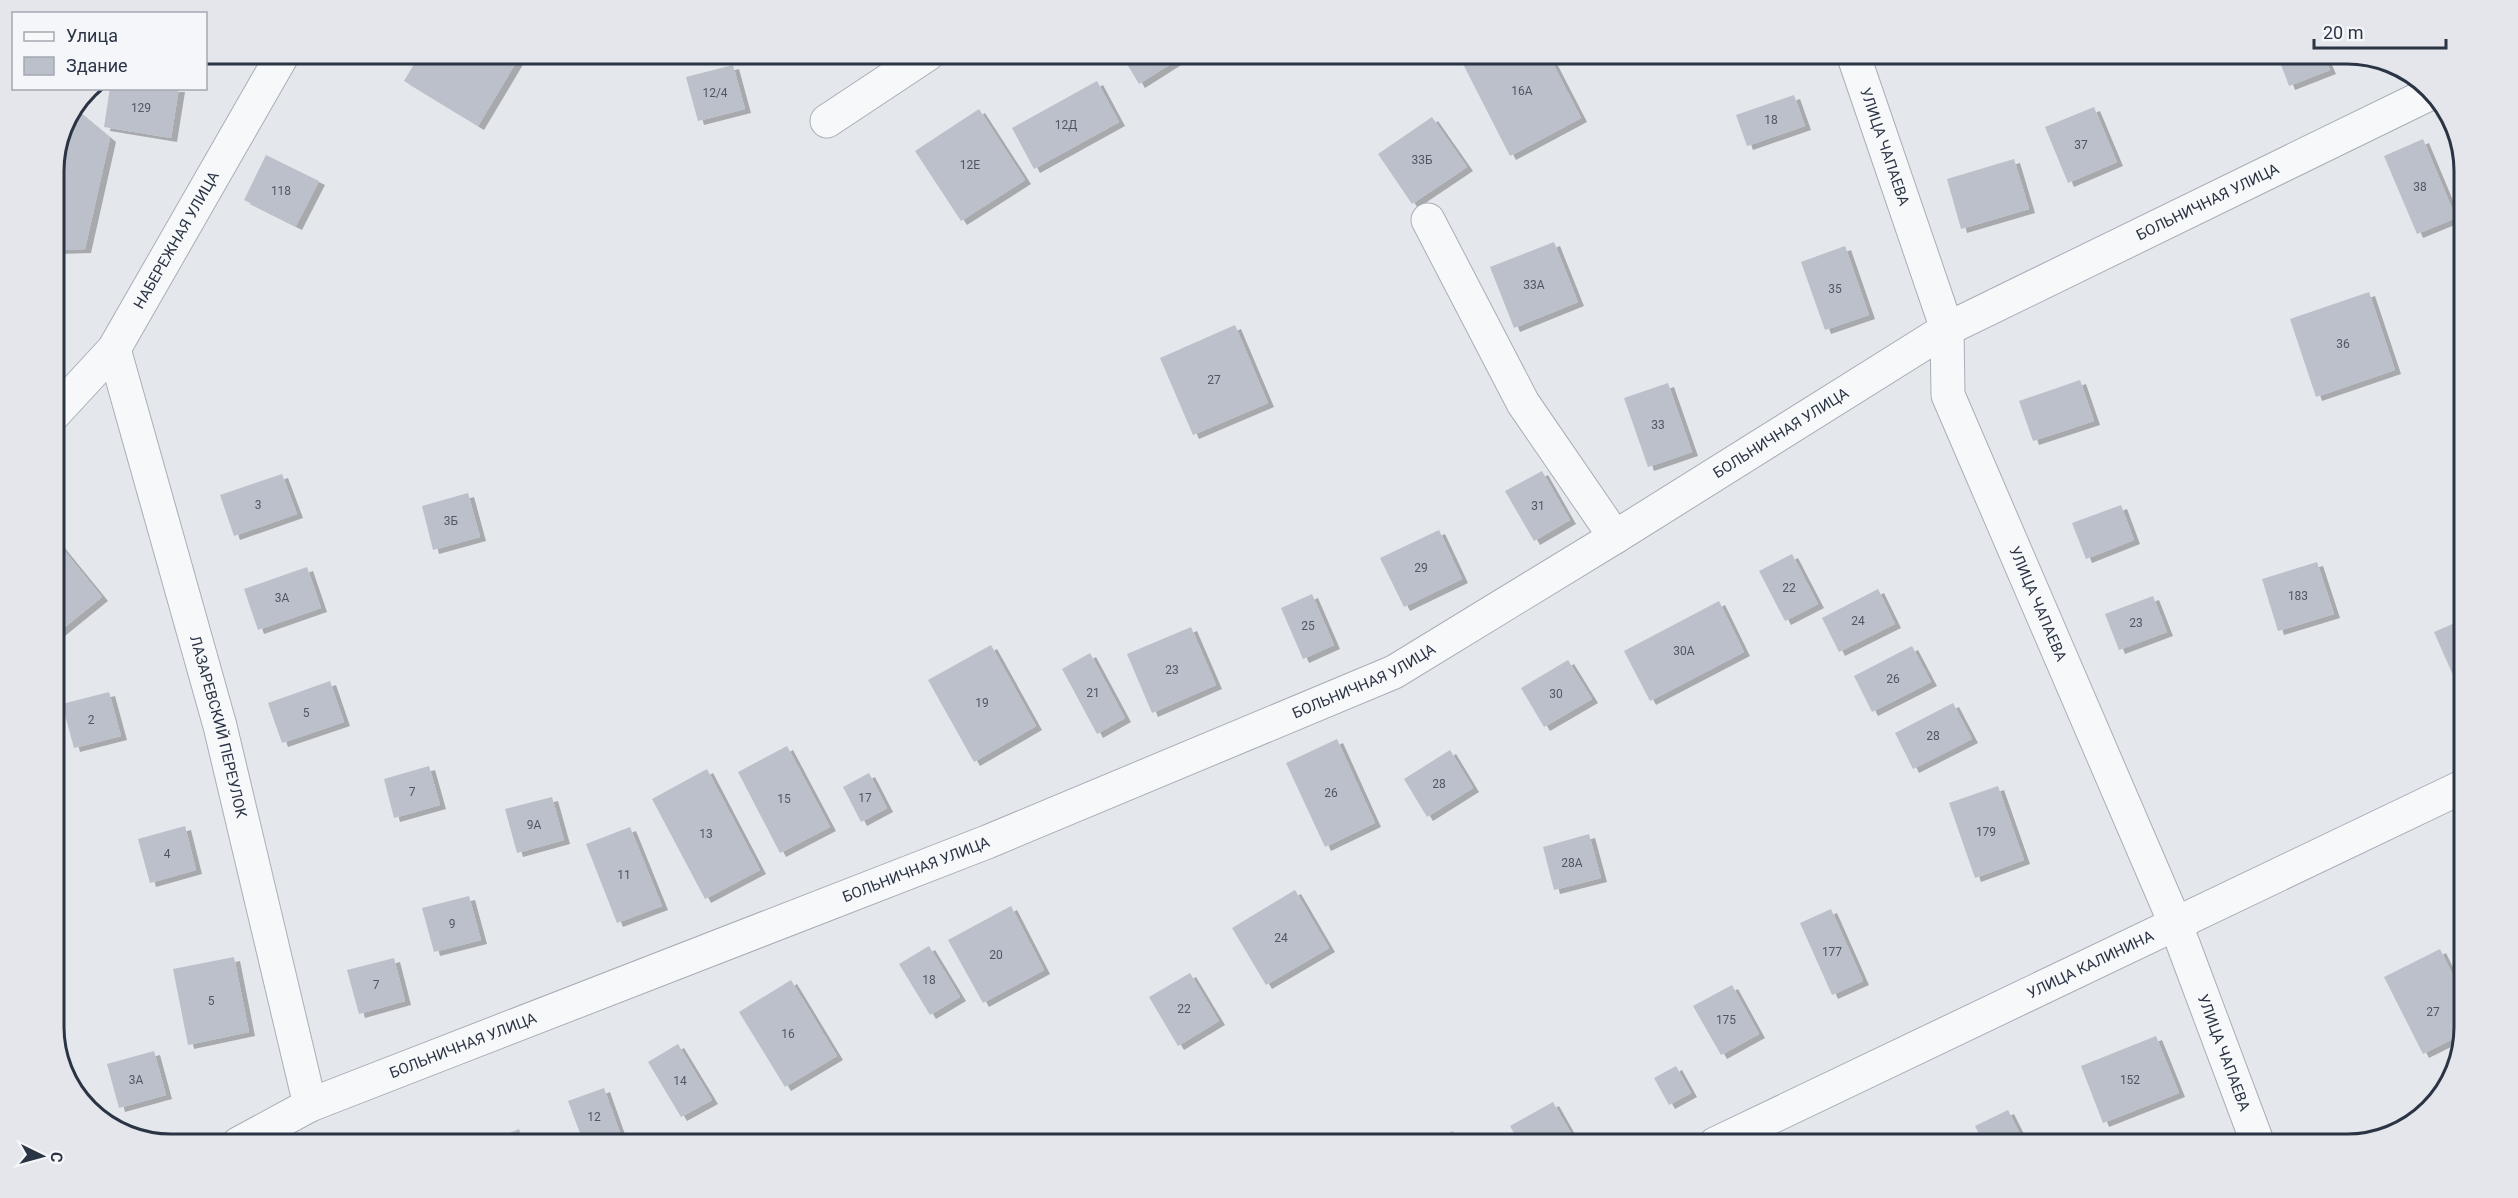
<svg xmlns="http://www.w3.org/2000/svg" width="2518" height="1198" font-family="Roboto,sans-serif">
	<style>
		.building { fill: #bbc0ca; filter: url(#shadow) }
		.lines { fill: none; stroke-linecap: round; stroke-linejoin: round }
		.minor-casing { stroke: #a9aeb7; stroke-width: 35 }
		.minor { stroke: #f7f8fa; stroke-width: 33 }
		.labels { text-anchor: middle; stroke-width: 6; stroke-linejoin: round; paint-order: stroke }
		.number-label { font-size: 12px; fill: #4f5766 }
		.street-label { font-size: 15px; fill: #2b3445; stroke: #f4f6f9 }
		.rim { fill: none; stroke: #2b3445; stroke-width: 3 }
	</style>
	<defs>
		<filter id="shadow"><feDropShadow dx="6" dy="4" stdDeviation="0" flood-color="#0004"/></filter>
	</defs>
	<rect width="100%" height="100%" fill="#e4e7ec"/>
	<!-- building -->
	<g class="building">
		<polygon points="420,54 521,54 478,126 404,81"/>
		<polygon points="1121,54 1177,54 1180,58 1139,84"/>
		<polygon points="1483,54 1548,54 1581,118 1510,156 1463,64"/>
		<polygon points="2277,54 2323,54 2330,70 2289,86"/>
		<polygon points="733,65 745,109 698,121 686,77"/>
		<polygon points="1097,81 1119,122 1034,169 1012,128"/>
		<polygon points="110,88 179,88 171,138 104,127"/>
		<polygon points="1794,95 1805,126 1747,146 1736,115"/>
		<polygon points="2094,107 2117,162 2068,183 2045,127"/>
		<polygon points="74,108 110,138 85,249 54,250 54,164 66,120"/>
		<polygon points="979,109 1025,180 961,221 915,151"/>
		<polygon points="1432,117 1467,167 1412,204 1378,154"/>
		<polygon points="2423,139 2456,218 2417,234 2384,156"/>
		<polygon points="266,155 319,181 296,226 244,200"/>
		<polygon points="2014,159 2029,209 1961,229 1947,179"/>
		<polygon points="1554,242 1578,302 1514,328 1490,267"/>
		<polygon points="1845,246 1869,315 1825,330 1801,262"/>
		<polygon points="2369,292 2395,370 2316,397 2290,319"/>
		<polygon points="1235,325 1268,403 1193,435 1160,358"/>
		<polygon points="2080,380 2094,421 2033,441 2019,401"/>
		<polygon points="1668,383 1692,452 1648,467 1624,398"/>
		<polygon points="1542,471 1570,520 1534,541 1505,491"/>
		<polygon points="282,474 297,514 234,536 220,495"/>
		<polygon points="468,493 480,537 433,550 422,506"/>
		<polygon points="2121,505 2134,540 2086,559 2072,523"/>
		<polygon points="1439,530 1462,579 1404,607 1380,558"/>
		<polygon points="54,538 102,597 54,636"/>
		<polygon points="1792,554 1818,604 1785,621 1759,571"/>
		<polygon points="2317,562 2334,614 2278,631 2262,579"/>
		<polygon points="307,567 321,608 258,630 244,589"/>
		<polygon points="1878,589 1895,624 1839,652 1822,618"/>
		<polygon points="1312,594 1334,645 1303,659 1281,608"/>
		<polygon points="2153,596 2167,632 2119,650 2105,614"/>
		<polygon points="1719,601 1744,652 1650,701 1624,651"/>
		<polygon points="2464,619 2464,687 2459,689 2434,632"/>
		<polygon points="1191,627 1216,685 1152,713 1127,654"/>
		<polygon points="991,645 1036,726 974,762 928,680"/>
		<polygon points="1912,646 1931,682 1872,712 1854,676"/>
		<polygon points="1090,653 1125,718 1097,734 1062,669"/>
		<polygon points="1568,660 1592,699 1544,727 1521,688"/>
		<polygon points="330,681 344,722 282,743 268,703"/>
		<polygon points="109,692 121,736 74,748 62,704"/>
		<polygon points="1953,703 1972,739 1913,769 1895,733"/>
		<polygon points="1337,739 1375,823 1325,847 1286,763"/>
		<polygon points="787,746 830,827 780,853 738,772"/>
		<polygon points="1450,750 1473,788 1427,817 1404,779"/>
		<polygon points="429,766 440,805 394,818 384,779"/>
		<polygon points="707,769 760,870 705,899 652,799"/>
		<polygon points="869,773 887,808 861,822 843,787"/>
		<polygon points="1998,786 2024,860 1975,878 1949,803"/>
		<polygon points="552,797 564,840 517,853 505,809"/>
		<polygon points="185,826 196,870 150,883 138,839"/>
		<polygon points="630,827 662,906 617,923 586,844"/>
		<polygon points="1589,834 1601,878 1554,890 1543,847"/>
		<polygon points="1295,890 1329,948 1266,985 1232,928"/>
		<polygon points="469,896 481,940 434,952 422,908"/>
		<polygon points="1011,906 1044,970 983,1003 948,940"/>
		<polygon points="1831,909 1863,981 1832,995 1800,923"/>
		<polygon points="929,946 960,997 930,1015 899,964"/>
		<polygon points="2440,949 2464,998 2464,1027 2463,1034 2423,1054 2384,977"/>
		<polygon points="234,957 249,1032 188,1045 173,969"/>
		<polygon points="394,958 405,1001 359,1014 347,970"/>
		<polygon points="1190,973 1219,1021 1178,1046 1149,997"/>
		<polygon points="791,980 837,1056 785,1087 739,1012"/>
		<polygon points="1732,985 1759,1034 1721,1055 1693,1006"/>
		<polygon points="2156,1036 2179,1093 2103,1123 2081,1066"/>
		<polygon points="678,1044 712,1100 681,1117 648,1062"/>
		<polygon points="154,1051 166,1095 119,1108 107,1064"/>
		<polygon points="1676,1066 1691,1093 1669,1105 1654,1078"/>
		<polygon points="604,1088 620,1133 584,1144 568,1101"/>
		<polygon points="1553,1102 1577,1144 1520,1144 1510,1126"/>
		<polygon points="2008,1110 2025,1144 1984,1144 1975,1126"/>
		<polygon points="519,1129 525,1144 483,1144"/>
		<polygon points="1453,1131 1458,1144 1424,1144"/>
	</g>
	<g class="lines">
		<!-- minor casing -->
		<g class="minor-casing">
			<g id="minor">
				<path id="s1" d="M1853,54L1947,329L1948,395L2176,925L2258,1144"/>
				<polyline points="827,121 928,54"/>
				<polyline points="1428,220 1523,403 1615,537"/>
				<path id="s2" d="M114,349L220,726L310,1105"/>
				<path id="s3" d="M54,414L114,349L283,54"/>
				<path id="s4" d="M238,1144L310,1105L987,842L1394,672L1615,537L1947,329L2429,94"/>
				<path id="s5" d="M1715,1144L2464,786"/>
			</g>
		</g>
		<!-- minor -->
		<use href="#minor" class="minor"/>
	</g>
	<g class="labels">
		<!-- number labels -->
		<g class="number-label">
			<text x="1522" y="95">16А</text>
			<text x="715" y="97">12/4</text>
			<text x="141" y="112">129</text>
			<text x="1771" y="124">18</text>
			<text x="1066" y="129">12Д</text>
			<text x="2081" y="149">37</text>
			<text x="1422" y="164">33Б</text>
			<text x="970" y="169">12Е</text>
			<text x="2420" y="191">38</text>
			<text x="281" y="195">118</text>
			<text x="1534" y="289">33А</text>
			<text x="1835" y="293">35</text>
			<text x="2343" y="348">36</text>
			<text x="1214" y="384">27</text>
			<text x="1658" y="429">33</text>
			<text x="258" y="509">3</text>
			<text x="1538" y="510">31</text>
			<text x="451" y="525">3Б</text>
			<text x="1421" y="572">29</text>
			<text x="1789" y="592">22</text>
			<text x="2298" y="600">183</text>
			<text x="282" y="602">3А</text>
			<text x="1858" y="625">24</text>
			<text x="2136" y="627">23</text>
			<text x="1308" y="630">25</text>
			<text x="1684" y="655">30А</text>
			<text x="1172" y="674">23</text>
			<text x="1893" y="683">26</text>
			<text x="1093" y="697">21</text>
			<text x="1556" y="698">30</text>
			<text x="982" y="707">19</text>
			<text x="306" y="717">5</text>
			<text x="91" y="724">2</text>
			<text x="1933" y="740">28</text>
			<text x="1439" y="788">28</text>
			<text x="412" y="796">7</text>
			<text x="1331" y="797">26</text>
			<text x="865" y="802">17</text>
			<text x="784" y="803">15</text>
			<text x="534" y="829">9А</text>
			<text x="1986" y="836">179</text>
			<text x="706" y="838">13</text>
			<text x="167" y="858">4</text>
			<text x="1572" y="867">28А</text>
			<text x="624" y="879">11</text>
			<text x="452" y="928">9</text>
			<text x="1281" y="942">24</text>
			<text x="1832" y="956">177</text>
			<text x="996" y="959">20</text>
			<text x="929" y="984">18</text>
			<text x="376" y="989">7</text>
			<text x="211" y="1005">5</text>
			<text x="1184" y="1013">22</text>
			<text x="2433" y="1016">27</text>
			<text x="1726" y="1024">175</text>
			<text x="788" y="1038">16</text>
			<text x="136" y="1084">3А</text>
			<text x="2130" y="1084">152</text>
			<text x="680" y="1085">14</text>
			<text x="594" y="1121">12</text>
		</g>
		<!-- street labels -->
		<g class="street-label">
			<text dy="5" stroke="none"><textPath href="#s1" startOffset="98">УЛИЦА ЧАПАЕВА</textPath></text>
			<text dy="5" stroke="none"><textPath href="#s4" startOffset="2190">БОЛЬНИЧНАЯ УЛИЦА</textPath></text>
			<text dy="5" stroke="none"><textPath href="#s3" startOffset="214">НАБЕРЕЖНАЯ УЛИЦА</textPath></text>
			<text dy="5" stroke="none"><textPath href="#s4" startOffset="1704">БОЛЬНИЧНАЯ УЛИЦА</textPath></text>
			<text dy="5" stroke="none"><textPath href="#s1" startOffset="584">УЛИЦА ЧАПАЕВА</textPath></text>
			<text dy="5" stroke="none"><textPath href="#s4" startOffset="1218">БОЛЬНИЧНАЯ УЛИЦА</textPath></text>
			<text dy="5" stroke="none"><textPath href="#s2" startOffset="392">ЛАЗАРЕВСКИЙ ПЕРЕУЛОК</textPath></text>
			<text dy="5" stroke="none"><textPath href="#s4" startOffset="732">БОЛЬНИЧНАЯ УЛИЦА</textPath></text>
			<text dy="5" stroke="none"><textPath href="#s5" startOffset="416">УЛИЦА КАЛИНИНА</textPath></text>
			<text dy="5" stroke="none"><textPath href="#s4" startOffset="246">БОЛЬНИЧНАЯ УЛИЦА</textPath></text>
			<text dy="5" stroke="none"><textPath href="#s1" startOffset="1070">УЛИЦА ЧАПАЕВА</textPath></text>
		</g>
	</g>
	<!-- crop -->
	<path d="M0 0H2518V1198H0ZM171 64H2347A107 107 0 0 1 2454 171V1027A107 107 0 0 1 2347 1134H171A107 107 0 0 1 64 1027V171A107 107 0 0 1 171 64Z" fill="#e4e6eb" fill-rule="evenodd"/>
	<path class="rim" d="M171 64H2347A107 107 0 0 1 2454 171V1027A107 107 0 0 1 2347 1134H171A107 107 0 0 1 64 1027V171A107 107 0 0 1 171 64Z"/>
	<!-- legend -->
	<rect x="12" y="12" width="195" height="78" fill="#f4f6f9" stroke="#a4a8b1" stroke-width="1.5"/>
	<rect x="24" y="32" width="30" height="9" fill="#f7f8fa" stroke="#a4a8b1" stroke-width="1.5"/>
	<text x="66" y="42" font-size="18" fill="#2b3445">Улица</text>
	<rect x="24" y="57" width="30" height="18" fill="#bbc0ca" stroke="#a4a8b1" stroke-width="1.5"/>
	<text x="66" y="72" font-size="18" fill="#2b3445">Здание</text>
	<!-- north arrow -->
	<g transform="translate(42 1156) rotate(95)" stroke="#f4f6f9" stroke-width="4.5" paint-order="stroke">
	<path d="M0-4.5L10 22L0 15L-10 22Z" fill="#2b3445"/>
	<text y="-9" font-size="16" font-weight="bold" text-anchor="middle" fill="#2b3445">С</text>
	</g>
	<!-- scale -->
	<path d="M2314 39v9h132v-9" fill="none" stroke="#2b3445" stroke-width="3"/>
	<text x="2323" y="39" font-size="18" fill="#2b3445" stroke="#f4f6f9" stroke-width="4.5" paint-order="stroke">20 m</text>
</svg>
